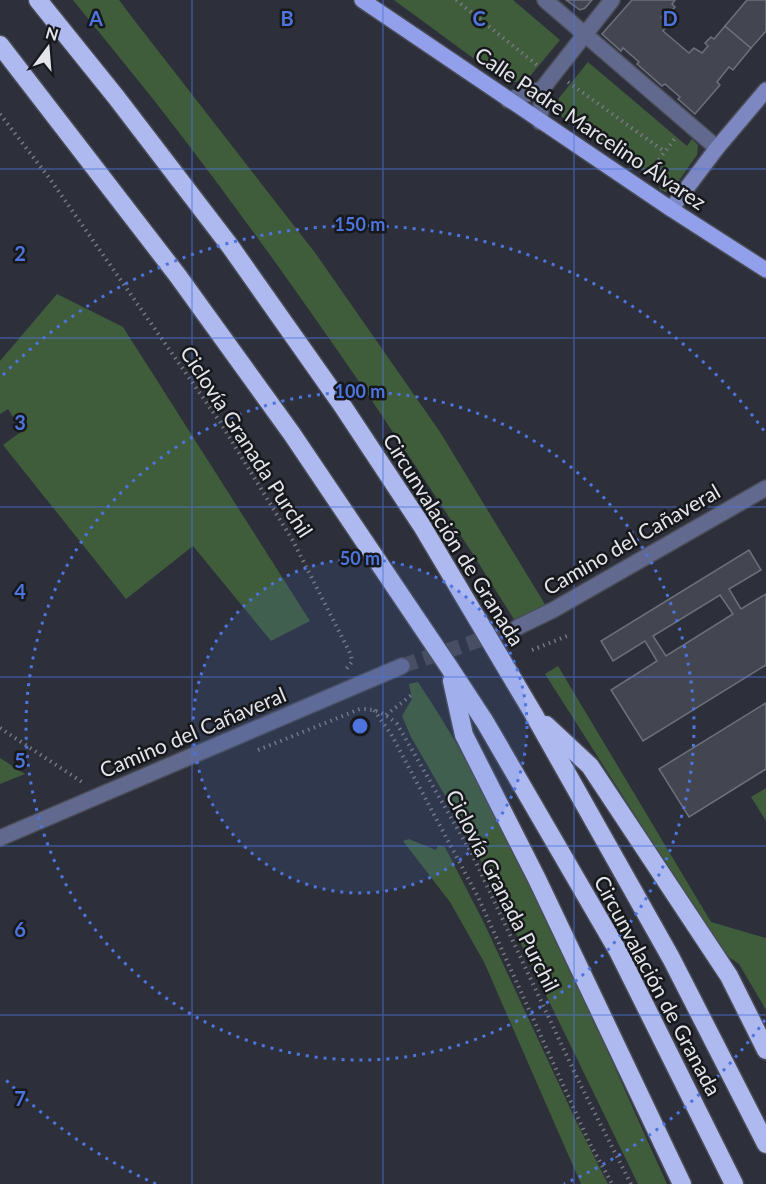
<svg xmlns="http://www.w3.org/2000/svg" width="766" height="1184" font-family="Lato,sans-serif">
	<style>
		.green { fill: #3f5d3b }
		.building { fill: #434650; stroke: #6d707c; stroke-width: 1.5; fill-rule: evenodd }
		.lines { fill: none; stroke-linecap: round; stroke-linejoin: round }
		.minor-tunnel { stroke: #484b55; stroke-width: 15; stroke-dasharray: 15 8; stroke-linecap: butt }
		.minor-casing { stroke: #4a4d56; stroke-width: 18 }
		.secondary-casing { stroke: #4a4d56; stroke-width: 18 }
		.primary-casing { stroke: #4a4d56; stroke-width: 18 }
		.motorway-casing { stroke: #4a4d56; stroke-width: 21 }
		.path { stroke: #777982; stroke-width: 4; stroke-dasharray: 1.5 4.5; stroke-linecap: butt }
		.minor { stroke: #61698e; stroke-width: 15 }
		.secondary { stroke: #7d88c3; stroke-width: 15 }
		.primary { stroke: #92a0ec; stroke-width: 15 }
		.motorway { stroke: #aeb9f0; stroke-width: 18 }
		.grid { fill: none; stroke: #4e74dd; stroke-width: 1.5; stroke-opacity: 0.55 }
		.ring { fill: none; stroke: #4e74dd; stroke-width: 3; stroke-dasharray: 3 6 }
		.labels { text-anchor: middle; stroke-width: 5; stroke-linejoin: round; paint-order: stroke }
		.street-label { font-size: 21px; fill: #e3e5eb; stroke: #17181c }
		.grid-label { font-size: 20px; text-anchor: middle; font-weight: bold; fill: #4e74dd; stroke: #17181c; stroke-width: 5; stroke-linejoin: round; paint-order: stroke }
		.centre { fill: #4e74dd; stroke: #17181c; stroke-width: 3 }
		.ring-label { font-size: 18px; text-anchor: middle; font-weight: bold; fill: #4e74dd; stroke: #17181c; stroke-width: 5; stroke-linejoin: round; paint-order: stroke }
	</style>
	<rect width="100%" height="100%" fill="#2d303a"/>
	<!-- green -->
	<g class="green">
		<path d="M73,0H119L131,16L316,254L440,432L546,606L515,621C411,454 300,291 181,135C146,89 109,45 73,0Z"/>
		<polygon points="394,0 513,0 560,40 526,81 514,82 503,80"/>
		<polygon points="588,62 687,146 692,139 698,145 697,155 673,189 665,192 659,189 661,183 562,117 558,108 559,98"/>
		<polygon points="57,294 123,327 310,621 271,641 193,546 126,599 3,445 22,431 8,409 0,414 0,361"/>
		<polygon points="558,666 711,922 766,938 766,1010 739,964 723,953 545,674"/>
		<path d="M418,682C433,705 448,728 461,752C540,890 601,1039 667,1184H638L469,837L411,737L402,716L412,699L409,684Z"/>
		<polygon points="0,758 25,774 0,784"/>
		<polygon points="766,788 766,821 751,797"/>
		<polygon points="409,839 436,850 438,845 445,847 484,923 577,1123 608,1184 581,1184 484,962 450,902 403,841"/>
	</g>
	<!-- building -->
	<g class="building">
		<polygon points="566,0 592,0 585,8 580,10"/>
		<polygon points="632,0 675,0 672,4 675,7 670,13 667,10 661,17 667,26 663,31 689,53 694,48 702,53 708,46 705,43 711,37 714,39 725,26 751,48 733,70 729,67 717,82 720,85 695,114 678,99 680,97 665,84 662,86 637,64 639,62 623,48 621,51 602,34"/>
		<polygon points="747,0 766,0 766,31 751,48 725,26"/>
		<path d="M749,550L761,570L729,589L741,609L766,594V665L643,741L611,690L657,661L645,641L613,661L601,641ZM720,595L733,614L666,656L653,636Z"/>
		<polygon points="766,703 766,769 689,817 659,769"/>
	</g>
	<g class="lines">
		<!-- minor-tunnel -->
		<polyline class="minor-tunnel" points="402,666 518,627"/>
		<!-- minor casing -->
		<g class="minor-casing">
			<g id="minor">
				<polyline points="545,0 717,148"/>
				<polyline points="508,100 542,89 612,0"/>
				<polyline points="540,122 542,89"/>
				<polyline points="518,627 553,610 766,488"/>
				<polyline points="0,838 402,666"/>
			</g>
		</g>
		<!-- secondary casing -->
		<g class="secondary-casing">
			<polyline id="secondary" points="671,209 717,148 766,90"/>
		</g>
		<!-- primary casing -->
		<g class="primary-casing">
			<polyline id="primary" points="362,0 671,209 766,270"/>
		</g>
		<!-- motorway casing -->
		<g class="motorway-casing">
			<g id="motorway">
				<polyline points="38,0 116,97 230,246 342,405 422,526 533,713 671,958 766,1144"/>
				<polyline points="0,45 178,276 292,434 449,667 485,722 618,951 734,1184"/>
				<polyline points="452,681 464,735 537,879 682,1184"/>
				<polyline points="546,725 590,766 729,976 766,1050"/>
			</g>
		</g>
		<!-- path -->
		<g class="path">
			<polyline points="456,0 537,65"/>
			<polyline points="568,82 665,152"/>
			<polyline points="0,114 50,179 220,422 293,541 351,655 352,662 346,669"/>
			<polyline points="648,174 676,137"/>
			<polyline points="532,650 567,636"/>
			<polyline points="374,710 391,734 478,897 589,1142 612,1184"/>
			<polyline points="386,715 414,693"/>
			<polyline points="0,728 85,784"/>
			<path d="M258,750L360,709C376,709 385,713 397,724L472,854L580,1084L631,1184"/>
		</g>
		<!-- minor -->
		<use href="#minor" class="minor"/>
		<!-- secondary -->
		<use href="#secondary" class="secondary"/>
		<!-- primary -->
		<use href="#primary" class="primary"/>
		<!-- motorway -->
		<use href="#motorway" class="motorway"/>
	</g>
	<!-- grid -->
	<path class="grid" d="M192,0V1184M383,0V1184M574,0V1184M0,169H766M0,338H766M0,507H766M0,677H766M0,846H766M0,1015H766"/>
	<!-- distance rings -->
	<circle cx="360" cy="726" r="167" fill="#4e74dd" fill-opacity=".12"/>
	<g class="ring">
		<circle cx="360" cy="726" r="167"/>
		<circle cx="360" cy="726" r="334"/>
		<path d="M765 1020A501 501 0 0 1 564 1184M156 1184A501 501 0 0 1 3 1077M3 375A501 501 0 0 1 765 432"/>
	</g>
	<g class="labels">
		<!-- street labels -->
		<g class="street-label">
			<text transform="translate(590 129) rotate(34)" y="7">Calle Padre Marcelino Álvarez</text>
			<text transform="translate(246 442) rotate(57)" y="7">Ciclovía Granada Purchil</text>
			<text transform="translate(453 540) rotate(58)" y="7">Circunvalación de Granada</text>
			<text transform="translate(632 540) rotate(-30)" y="7">Camino del Cañaveral</text>
			<text transform="translate(193 733) rotate(-23)" y="7">Camino del Cañaveral</text>
			<text transform="translate(502 891) rotate(63)" y="7">Ciclovía Granada Purchil</text>
			<text transform="translate(657 986) rotate(62)" y="7">Circunvalación de Granada</text>
		</g>
	</g>
	<g class="grid-label">
		<text x="96" y="26">A</text>
		<text x="287" y="26">B</text>
		<text x="479" y="26">C</text>
		<text x="670" y="26">D</text>
		<text x="20" y="261">2</text>
		<text x="20" y="430">3</text>
		<text x="20" y="599">4</text>
		<text x="20" y="768">5</text>
		<text x="20" y="937">6</text>
		<text x="20" y="1106">7</text>
	</g>
	<circle cx="360" cy="726" r="9" class="centre"/>
	<g class="ring-label">
		<text x="360" y="231">150 m</text>
		<text x="360" y="398">100 m</text>
		<text x="360" y="565">50 m</text>
	</g>
	<!-- north arrow -->
	<g transform="translate(48 48) rotate(16)" stroke="#17181c" stroke-width="4.5" paint-order="stroke">
	<path d="M0-4.5L10 22L0 15L-10 22Z" fill="#e3e5eb"/>
	<text y="-9" font-size="16" font-weight="bold" text-anchor="middle" fill="#e3e5eb">N</text>
	</g>
</svg>
